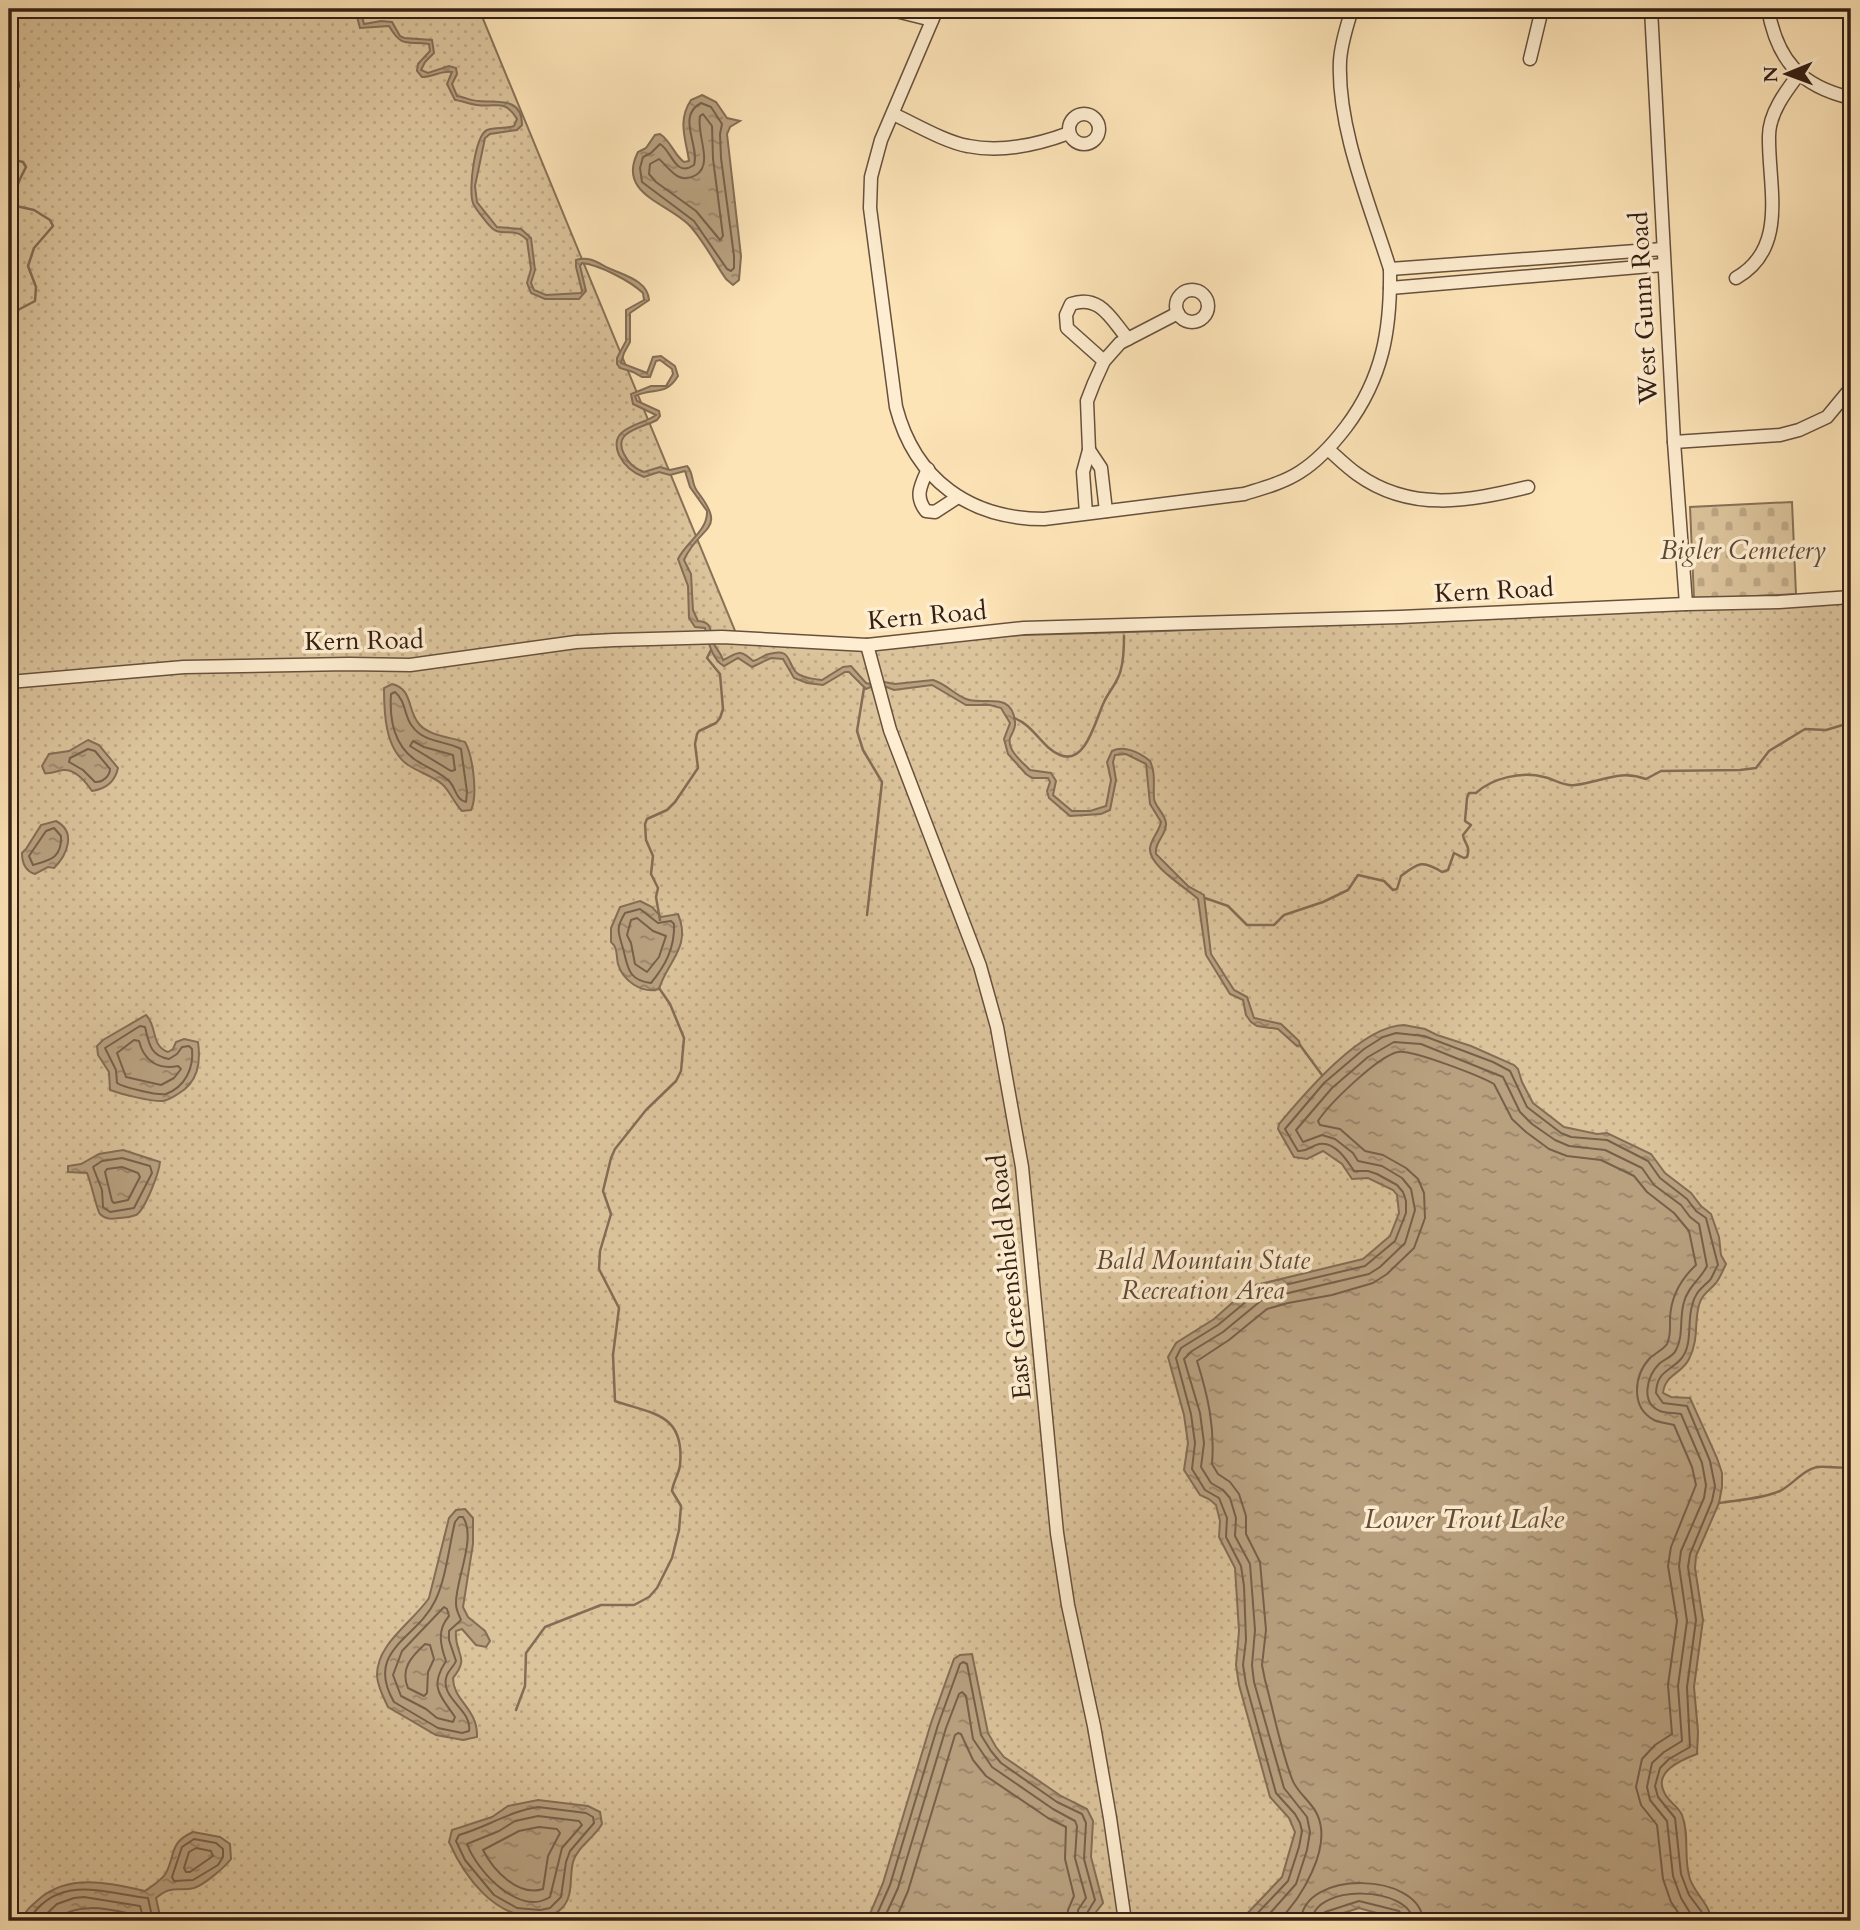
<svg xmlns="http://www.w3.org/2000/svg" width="1860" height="1930" font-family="Cardo,serif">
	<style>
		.cemetery { fill: url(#cemetery-stones); stroke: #887258; stroke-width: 2 }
		.park { fill: url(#park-dots); stroke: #887258; stroke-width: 2 }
		.water { fill: url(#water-ripples); stroke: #846d55; stroke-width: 2 }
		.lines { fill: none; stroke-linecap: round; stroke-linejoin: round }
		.shore { stroke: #77604a; stroke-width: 2 }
		.stream { stroke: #846d55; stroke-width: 2.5 }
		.minor-casing { stroke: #67513d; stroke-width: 15 }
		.minor { stroke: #feedd0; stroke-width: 12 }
		.labels { text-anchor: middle; stroke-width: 7; stroke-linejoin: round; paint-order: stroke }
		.street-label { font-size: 26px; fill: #352014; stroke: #feedd0 }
		.park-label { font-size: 26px; font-style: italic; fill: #5e4936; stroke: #feedd0 }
		.water-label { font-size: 28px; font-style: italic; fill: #634d3a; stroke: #feedd0 }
	</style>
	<defs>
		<pattern id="cemetery-stones" width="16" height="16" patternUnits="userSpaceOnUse" patternTransform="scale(1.75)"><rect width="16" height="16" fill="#dbc39b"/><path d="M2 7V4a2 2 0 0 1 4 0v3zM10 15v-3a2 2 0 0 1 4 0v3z" fill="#bda785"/></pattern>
		<pattern id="park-dots" width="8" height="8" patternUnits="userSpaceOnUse" patternTransform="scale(1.75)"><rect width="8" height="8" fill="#dbc39b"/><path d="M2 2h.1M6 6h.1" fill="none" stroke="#bda785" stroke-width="1.8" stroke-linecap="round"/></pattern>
		<pattern id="water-ripples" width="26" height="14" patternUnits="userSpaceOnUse" patternTransform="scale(1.75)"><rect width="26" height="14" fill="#b9a180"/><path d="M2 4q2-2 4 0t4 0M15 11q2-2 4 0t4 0" fill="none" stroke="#978368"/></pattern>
	</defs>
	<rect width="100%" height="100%" fill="#fde4b7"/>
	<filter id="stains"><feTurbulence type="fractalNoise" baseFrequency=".00286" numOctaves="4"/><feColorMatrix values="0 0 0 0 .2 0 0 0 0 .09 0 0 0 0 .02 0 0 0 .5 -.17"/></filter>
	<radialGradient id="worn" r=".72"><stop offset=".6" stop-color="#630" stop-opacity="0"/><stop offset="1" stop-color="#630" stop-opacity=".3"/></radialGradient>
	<!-- cemetery -->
	<polygon class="cemetery" points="1792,502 1796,594 1694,599 1690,507"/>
	<!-- park -->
	<polygon class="park" points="9,9 479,9 740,643 1164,631 1851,602 1851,1921 9,1921"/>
	<!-- water -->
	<g class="water">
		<path d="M355,9H360L364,24L381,21L392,22L400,36L404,38L432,40L434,53L425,62L421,70L428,73L449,66L456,68L457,74L452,84L457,96C464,97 472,101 479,101C497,103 522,96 522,125L517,130L490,134L485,138L475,186L477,202L497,227L521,229L531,238L535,270L531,283L534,290L546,295L581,293L582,291L576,267V260C591,255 600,265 613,270C627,276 648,282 649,300L630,313V342L624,353L621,363L647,373L653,357L661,356L675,366L678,376C665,397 655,387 635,396L637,401L659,411L660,416L657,420C642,428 612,431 624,454C628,463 635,469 644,472L660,467L670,470L687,466C694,473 691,483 697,491C729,532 699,525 684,560L691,574L693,610L698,621C714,622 709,632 714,644C717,650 721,653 723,660C738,653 739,648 753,661C759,660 763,655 769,654C790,648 787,660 795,671C800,678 814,679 822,680L843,667L851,666L866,683L870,684L871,687L866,689L849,672H845L823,685L807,683L794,678L783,659L771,658L752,667L738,658L724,666C712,660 708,641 705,628L695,627L689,618L688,586L678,559C686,542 708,531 707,511L690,487L685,471L670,475L659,472L644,477C633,473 624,465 619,455C607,427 641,426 656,415L633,404L631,394L651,386H666L673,374L672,369L660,360L656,361L650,377H642L633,372L620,368L617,364V358L626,341V310L644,300L643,293C630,281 600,265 582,263L580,266L586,291L579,299H545L531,293L527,283L531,269L527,240C515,226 502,237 493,229C489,226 474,207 473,203C468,190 475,136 487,130C495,127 506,129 514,126L517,119C504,98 497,108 477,105C470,104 462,101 455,100L447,84L452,72C442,70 433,77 422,77L417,71L418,64L430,51L429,44C406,41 402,48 389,26L360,28Z"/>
		<path d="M702,95L716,102L727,118L740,121L730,127L727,134L741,256L739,280L733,285L726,279C714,262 703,239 688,224C665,202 617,193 638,152L646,148L655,135L660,134C671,141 674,155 684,162L689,161C686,139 677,121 691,100Z"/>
		<path d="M933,680C946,684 954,694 966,699C983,706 1012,690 1015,722C1016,728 1012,733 1010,738C1007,750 1022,762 1030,770L1051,773L1056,781L1053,795L1072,811H1090L1106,806L1111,780L1107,762L1112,751C1124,745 1139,752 1150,761C1156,773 1153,786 1154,799C1156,808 1165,814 1166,823C1167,835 1154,842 1156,854L1188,886L1204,895L1211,954L1234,990L1247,997L1254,1018L1281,1024L1299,1041L1300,1045L1297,1046L1278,1029L1257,1026L1251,1022L1246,1015L1243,1000L1230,994L1206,955L1198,899C1187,888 1148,866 1150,848C1151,839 1159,832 1161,822L1150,804L1146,764L1126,754L1115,755L1113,762L1116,780L1110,810L1101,814L1070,816L1049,798L1047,791L1050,782L1048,778H1032L1026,774L1008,754L1004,739L1010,723L1001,708L990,705H966L932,685L894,690L884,686V682L895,684Z"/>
		<path d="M392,684C413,689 407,710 419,724C429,736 450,737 465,742C473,756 478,796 471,810L462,811C454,803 450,791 442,784C432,776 419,772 408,765C385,749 384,713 384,688Z"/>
		<path d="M88,740L99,745L118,768C115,782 106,789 92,791C86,782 75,769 63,770C55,771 53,774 45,773L42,766L49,754L69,751Z"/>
		<path d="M56,821C77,832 67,855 54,868L48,867L35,874C25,871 22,863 22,853L26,849L41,825Z"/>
		<path d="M640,901L652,907L661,917L678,914C692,947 667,962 659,989C642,994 623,981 618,964C616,955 618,948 611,942V928L620,907Z"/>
		<path d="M146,1015C158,1027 150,1045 168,1052L173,1049L176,1042L184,1039L198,1042C201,1063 198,1082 178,1094C173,1097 169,1100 163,1101C152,1102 121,1094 110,1090L109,1072L98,1055L97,1046L103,1040Z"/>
		<path d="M1404,1025L1425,1029L1437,1035L1471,1046L1514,1065L1518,1069L1522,1082L1533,1103L1564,1127L1597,1134L1607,1133L1651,1154L1665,1173L1691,1193L1701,1206L1711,1214L1719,1237L1721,1255L1726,1264C1723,1270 1720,1278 1716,1283C1709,1291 1702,1294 1699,1305C1694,1323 1699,1340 1689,1359C1682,1374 1665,1374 1663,1393L1671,1397L1690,1398L1717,1458L1722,1473V1487L1719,1503L1696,1556L1695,1568L1703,1620L1694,1687L1698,1732L1697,1754C1681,1760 1652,1772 1665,1794C1669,1802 1678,1806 1682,1815C1690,1835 1683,1858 1690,1879C1695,1894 1712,1907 1711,1921H1405L1359,1908L1318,1921H1240L1282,1877L1295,1832L1289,1818L1270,1797L1239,1685L1236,1665L1239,1631L1235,1568L1219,1537L1220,1521L1216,1505L1209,1499L1200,1495L1184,1470L1188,1443L1184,1415L1168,1357L1176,1343L1214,1319L1241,1295L1256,1285L1363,1259L1390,1236L1399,1213L1397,1195L1393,1190L1368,1178L1352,1179L1342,1164L1323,1151L1307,1159L1294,1157L1278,1129L1279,1124C1305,1093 1361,1026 1404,1025Z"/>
		<path d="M123,1150L160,1162C159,1173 145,1210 136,1215C131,1217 125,1218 120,1218C112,1219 106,1220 100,1214C97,1211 91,1182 87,1173L68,1172V1166L81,1164L99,1154Z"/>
		<path d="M465,1509L473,1518V1544L463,1607L468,1617L485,1631L490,1641L486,1647L476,1645L462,1629L456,1631C454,1655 471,1656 453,1678C453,1701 478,1708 477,1737L463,1740L436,1735L388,1707C384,1698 377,1686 377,1675C377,1643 413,1622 429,1598L449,1518L456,1510Z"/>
		<polygon points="972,1654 988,1733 996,1747 1004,1757 1061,1796 1087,1809 1093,1821 1091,1857 1103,1903 1093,1916 1096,1921 867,1921 883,1883 931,1723 954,1659 960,1655"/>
		<path d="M538,1800L588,1806L600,1812L602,1824C594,1838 577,1847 573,1862C569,1877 574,1896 562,1908C556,1915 546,1917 537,1917C495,1918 465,1878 449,1842L452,1830L492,1817L508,1806Z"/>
		<path d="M193,1832L220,1837L230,1844L231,1859C225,1867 204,1885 194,1888C179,1892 172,1884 156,1898L160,1916L159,1921H21C24,1912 31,1906 38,1900C68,1873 110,1883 145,1891C152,1886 162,1880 166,1873C176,1853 169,1843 193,1832Z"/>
	</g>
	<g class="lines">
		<!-- shore -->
		<g class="shore">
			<path d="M701,103L711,107L722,124L720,134L721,158L734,256V268L731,271L727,269L694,221L642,182L640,168L643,157L651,153L660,144C672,151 675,178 694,165C700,146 676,116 701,103Z"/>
			<path d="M703,114L712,126L713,159L723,236L720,240L696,211L656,182L649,174L650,164L659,159C669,167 678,186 696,175C714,164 696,134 700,116Z"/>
			<path d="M395,692C406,701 404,716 412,726C424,743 444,740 461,749L467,792L466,802C456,800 456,789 450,782C443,774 431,769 422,764C395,750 389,723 391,694Z"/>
			<polygon points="413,741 424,747 453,755 455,770 451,771 410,746"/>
			<path d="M88,749L95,751L110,769C110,776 102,783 95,782L83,770L69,762L70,758Z"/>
			<path d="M54,828L61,836C62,858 50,860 33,865L29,856L46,831Z"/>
			<path d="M640,909L658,923L671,921L674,924C675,948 665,966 651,983C625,980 628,963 622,945C618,931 616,928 625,913Z"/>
			<polygon points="637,918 653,931 666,936 659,957 647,972 635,964 631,943 627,935 631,920"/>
			<path d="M140,1026L145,1027C149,1043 150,1056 169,1059L177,1054L182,1047L189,1046L192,1049C194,1068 185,1087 166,1094C158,1096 123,1087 117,1083L116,1070L105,1048Z"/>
			<path d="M134,1040L139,1041C144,1061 158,1070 178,1066L181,1069L174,1078L161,1085L126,1077L117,1053Z"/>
			<polygon points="122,1158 150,1166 152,1173 134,1208 110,1212 103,1207 102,1190 93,1167 102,1161"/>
			<polygon points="122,1167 138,1173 140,1177 128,1200 114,1203 112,1201 105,1172 107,1169"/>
			<path d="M459,1517H463C477,1538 455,1581 456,1604C456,1610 459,1615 461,1620L449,1631V1640L456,1661C454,1666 449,1670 447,1675C438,1698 473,1710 469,1731L462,1733L438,1728L394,1702C364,1650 417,1639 435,1601C446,1579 449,1546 455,1522Z"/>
			<path d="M444,1607L447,1609L449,1616C437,1630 440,1644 446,1661C429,1687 440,1695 455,1717L453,1722L437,1718L426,1709L401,1696L393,1675L402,1651Z"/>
			<path d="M425,1644L430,1645L434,1659L428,1672L427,1693L424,1696L408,1688C400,1669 411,1657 425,1644Z"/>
			<path d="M538,1807L586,1813L593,1817L594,1823L570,1851L566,1862L561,1897L550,1908L540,1910L517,1908L494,1895L465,1860L456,1841L459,1835C487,1827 510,1811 538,1807Z"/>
			<path d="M538,1816L579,1821L582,1825L562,1848L550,1897C519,1917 477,1871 467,1844L499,1831L515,1821Z"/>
			<path d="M539,1827L557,1829L560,1833L548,1856L543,1889C518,1897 493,1870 483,1850L519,1831Z"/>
			<polygon points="194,1839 216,1843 223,1849 223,1857 218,1865 193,1880 174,1881 172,1877 182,1847"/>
			<polygon points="196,1848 211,1851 213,1856 190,1872 186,1872 184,1868 189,1852"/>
			<path d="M28,1921C58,1873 103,1893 148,1898L153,1921"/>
			<polyline points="39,1921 57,1904 74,1898 84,1897 140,1906 144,1921"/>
			<path d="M54,1921C75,1902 105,1908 131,1914L133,1921"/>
			<polyline points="874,1921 890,1885 938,1725 960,1664 963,1662 967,1664 981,1735 991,1751 1001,1763 1057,1802 1082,1814 1086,1823 1084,1859 1095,1900 1087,1913 1088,1921"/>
			<polyline points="883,1921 898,1888 946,1728 959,1694 962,1692 966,1696 973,1739 992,1767 1053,1809 1075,1821 1077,1826 1075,1858 1086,1898 1078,1910 1078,1921"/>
			<polyline points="895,1921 908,1891 955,1735 958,1733 961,1734 973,1760 986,1776 1048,1818 1066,1827 1065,1859 1074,1896 1068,1910 1067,1921"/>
			<path d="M1250,1921L1288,1881L1299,1847L1302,1831L1300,1823L1295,1814L1276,1793L1246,1684L1243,1665L1246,1640L1244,1586L1241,1566L1226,1537L1227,1518L1219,1498L1205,1490L1192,1469L1195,1443L1191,1414L1176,1358L1181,1348L1218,1325L1259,1291L1365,1266L1395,1241L1406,1213V1201L1403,1192L1397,1185L1377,1174L1368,1171H1354C1347,1160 1335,1141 1319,1144C1310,1146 1308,1152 1298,1151L1285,1129L1324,1083L1364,1049L1383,1037L1396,1033L1424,1036L1493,1062L1510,1071L1527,1107L1561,1133L1571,1137L1607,1140L1648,1161L1660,1178L1687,1199L1696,1211L1706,1218L1718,1265C1715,1269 1713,1276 1710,1280C1701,1289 1695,1292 1692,1306C1687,1322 1693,1345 1681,1359C1669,1372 1657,1371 1656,1393L1663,1403L1687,1406L1710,1461L1715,1486L1712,1501L1690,1554L1688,1567L1696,1620L1687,1687L1690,1747L1669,1759L1660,1768L1655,1786L1658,1797L1675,1818L1681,1874L1689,1895L1704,1915V1921"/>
			<path d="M1263,1921L1296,1884L1307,1850L1310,1832L1307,1817L1284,1788L1254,1682L1252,1665L1255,1630L1250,1564L1235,1536L1236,1518L1230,1498L1223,1490L1211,1483L1201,1467L1204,1443L1200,1413L1184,1359L1192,1351L1223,1332L1263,1299L1369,1274L1380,1267L1405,1243L1415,1210L1411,1189L1402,1178L1382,1166L1358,1161L1353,1153L1335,1139L1322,1135L1303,1142L1296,1130L1332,1088L1368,1057L1394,1042L1421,1044L1503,1077L1520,1112L1532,1124L1555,1140L1569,1146L1605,1150L1642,1168L1654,1185L1681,1205L1690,1217L1699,1224L1707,1266C1701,1279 1688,1286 1684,1302C1679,1318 1684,1335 1676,1350C1673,1357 1664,1359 1659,1364C1647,1376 1640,1403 1660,1411C1667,1414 1675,1412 1681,1414L1702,1463L1706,1485L1704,1498L1681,1551L1679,1566L1687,1621L1678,1686L1682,1741L1664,1752L1652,1763L1647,1787L1650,1800L1667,1821L1673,1876L1681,1898L1695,1921"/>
			<path d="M1278,1921C1301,1899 1333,1847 1317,1814C1311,1801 1297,1793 1292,1779C1280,1747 1274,1713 1265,1680L1262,1665L1266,1630L1260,1562L1246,1534V1516L1239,1494L1230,1482L1218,1474L1212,1464C1215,1427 1208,1396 1197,1361L1229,1340L1267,1309L1288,1303L1332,1295L1373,1283L1387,1274L1414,1248L1425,1218L1424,1193L1418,1179L1406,1168L1383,1155L1365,1151L1340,1129L1320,1125L1318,1121C1329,1104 1378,1056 1398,1052C1411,1049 1480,1076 1494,1084L1512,1119L1526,1132L1549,1149L1567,1156L1601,1160L1634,1176L1647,1192L1674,1213L1689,1231L1696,1265C1681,1279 1671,1296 1670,1318C1670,1326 1671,1336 1667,1344C1663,1350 1655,1353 1650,1358C1634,1375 1630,1407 1654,1420C1660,1423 1668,1423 1674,1425L1692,1467L1696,1485L1671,1547L1668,1566L1677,1621L1668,1685L1672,1734L1655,1745L1642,1759L1636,1787L1641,1805L1657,1825L1663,1879L1671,1902L1684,1921"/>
			<path d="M1301,1921C1303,1869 1421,1872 1423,1921"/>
			<path d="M1312,1921C1314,1883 1410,1886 1413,1921"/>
			<polyline points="1320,1921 1325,1912 1359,1901 1399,1911 1403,1916 1404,1921"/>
		</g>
		<!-- stream -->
		<g class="stream">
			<polyline points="9,79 18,81 19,86 17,90 9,93"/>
			<path d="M9,153L11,159L23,162L26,167C20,179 12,192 16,206L34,210L50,220L53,226L34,248L28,266L36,287L35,301L18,310L9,320"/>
			<polyline points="864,688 857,731 863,750 882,782 867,915"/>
			<path d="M1014,718C1034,725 1041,747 1060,755C1086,766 1096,718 1104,702C1109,691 1119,681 1121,669C1124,658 1124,647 1124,636"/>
			<path d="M1205,898L1228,906L1247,925H1274L1284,915L1323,902L1348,890L1358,875L1384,881L1393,890L1397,889L1401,876C1419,862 1423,860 1442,872L1448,870L1454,853L1464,858L1467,857C1471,845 1464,844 1463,835L1471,825L1465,821L1467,798L1469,793H1476C1492,778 1522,771 1544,777C1554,779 1565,787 1575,785C1602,782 1619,769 1646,779L1661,771L1740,770L1756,768L1769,751L1805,729L1826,730L1846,724L1851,720"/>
			<polyline points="660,920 656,897 658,888 651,874 653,856 646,840 645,824 647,819 667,810 675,802 698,768 695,744 697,734 699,731 716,723 720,718 723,709 720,674 707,658 711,650"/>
			<polyline points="1300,1045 1322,1075"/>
			<path d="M1719,1503C1738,1500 1762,1499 1780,1491C1792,1485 1804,1469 1818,1467C1829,1466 1840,1469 1851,1467"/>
			<path d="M516,1710L525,1686L526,1653L545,1627L601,1605H634L649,1597L657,1588L672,1558L679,1530L681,1506L672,1491C673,1482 679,1474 680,1465C685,1413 652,1414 615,1401L613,1355L619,1308L599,1269L600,1251L611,1214L603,1191L611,1158L615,1149L646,1110L676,1081L681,1071L684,1038L670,1004L659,988"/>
			<polyline points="1090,1914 1105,1921"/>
			<polyline points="540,1921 541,1917"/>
		</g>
		<!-- minor casing -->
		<g class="minor-casing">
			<g id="minor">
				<polyline points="888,9 932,20"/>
				<path d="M937,9L881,140L871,177L870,208L896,407C915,480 970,519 1044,519L1244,494C1263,488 1283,483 1300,472C1319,460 1333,444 1346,427C1383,378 1391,329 1390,269C1370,205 1337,128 1340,61C1341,43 1347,26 1352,9"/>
				<polyline points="1651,9 1674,442 1686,604"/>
				<path d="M1768,9C1777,60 1800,86 1851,98"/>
				<polyline points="1530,59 1542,9"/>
				<circle cx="1084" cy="129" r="15"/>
				<path d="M893,114C915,124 945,142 968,146C1003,153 1037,145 1069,133"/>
				<polyline points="1390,269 1663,249"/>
				<path d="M1736,278C1789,248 1768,186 1769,136C1769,113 1786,91 1799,74"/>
				<polyline points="1390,288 1663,265"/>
				<circle cx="1192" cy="306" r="16"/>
				<path d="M1104,361L1067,328L1066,315L1071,304C1100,294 1111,319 1128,339"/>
				<polyline points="1674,442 1780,435 1799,430 1827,417 1851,388"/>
				<polyline points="1089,450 1101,468 1106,511"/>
				<path d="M1329,450C1338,458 1347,467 1357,474C1411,513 1469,501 1528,487"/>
				<path d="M928,469C921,485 914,496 926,511L935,512L958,497"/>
				<polyline points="1086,513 1083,472 1089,450 1087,401 1094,383 1104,361 1120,343 1178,313"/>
				<polyline points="867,645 890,730 980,966 997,1027 1022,1167 1057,1533 1068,1605 1094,1726 1110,1818 1125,1921"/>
				<polyline points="9,682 184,667 349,664 410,665 576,642 614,640 722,637 867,645 1024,628 1400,617 1686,604 1779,602 1851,597"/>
			</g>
		</g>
		<!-- minor -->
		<use href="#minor" class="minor"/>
	</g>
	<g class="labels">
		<!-- street labels -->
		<g class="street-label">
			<text transform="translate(1643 308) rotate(-93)" y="9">West Gunn Road</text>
			<text transform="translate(1494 590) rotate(-3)" y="9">Kern Road</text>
			<text transform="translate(927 615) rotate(-5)" y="9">Kern Road</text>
			<text transform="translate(364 640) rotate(-1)" y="9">Kern Road</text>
			<text transform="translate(1009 1277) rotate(-96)" y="9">East Greenshield Road</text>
		</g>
		<!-- park labels -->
		<g class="park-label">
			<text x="1743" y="559">Bigler Cemetery</text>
			<text x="1203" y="1269">Bald Mountain State<tspan x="1203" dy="30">Recreation Area</tspan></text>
		</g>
		<!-- water labels -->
		<g class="water-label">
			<text x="1464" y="1528">Lower Trout Lake</text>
		</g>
	</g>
	<!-- margin -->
	<rect width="1860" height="1930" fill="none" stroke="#fde4b7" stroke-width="35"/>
	<rect x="10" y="10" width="1839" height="1909" fill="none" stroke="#352014" stroke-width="3.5"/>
	<rect x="18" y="18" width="1825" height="1895" fill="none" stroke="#352014" stroke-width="2"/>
	<!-- north arrow -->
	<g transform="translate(1787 74) rotate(269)" stroke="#feedd0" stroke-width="5" paint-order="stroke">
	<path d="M0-5L12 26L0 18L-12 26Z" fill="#352014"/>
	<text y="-10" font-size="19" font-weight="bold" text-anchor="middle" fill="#352014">N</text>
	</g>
	<rect width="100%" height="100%" filter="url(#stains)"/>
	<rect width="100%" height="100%" fill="url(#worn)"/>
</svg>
